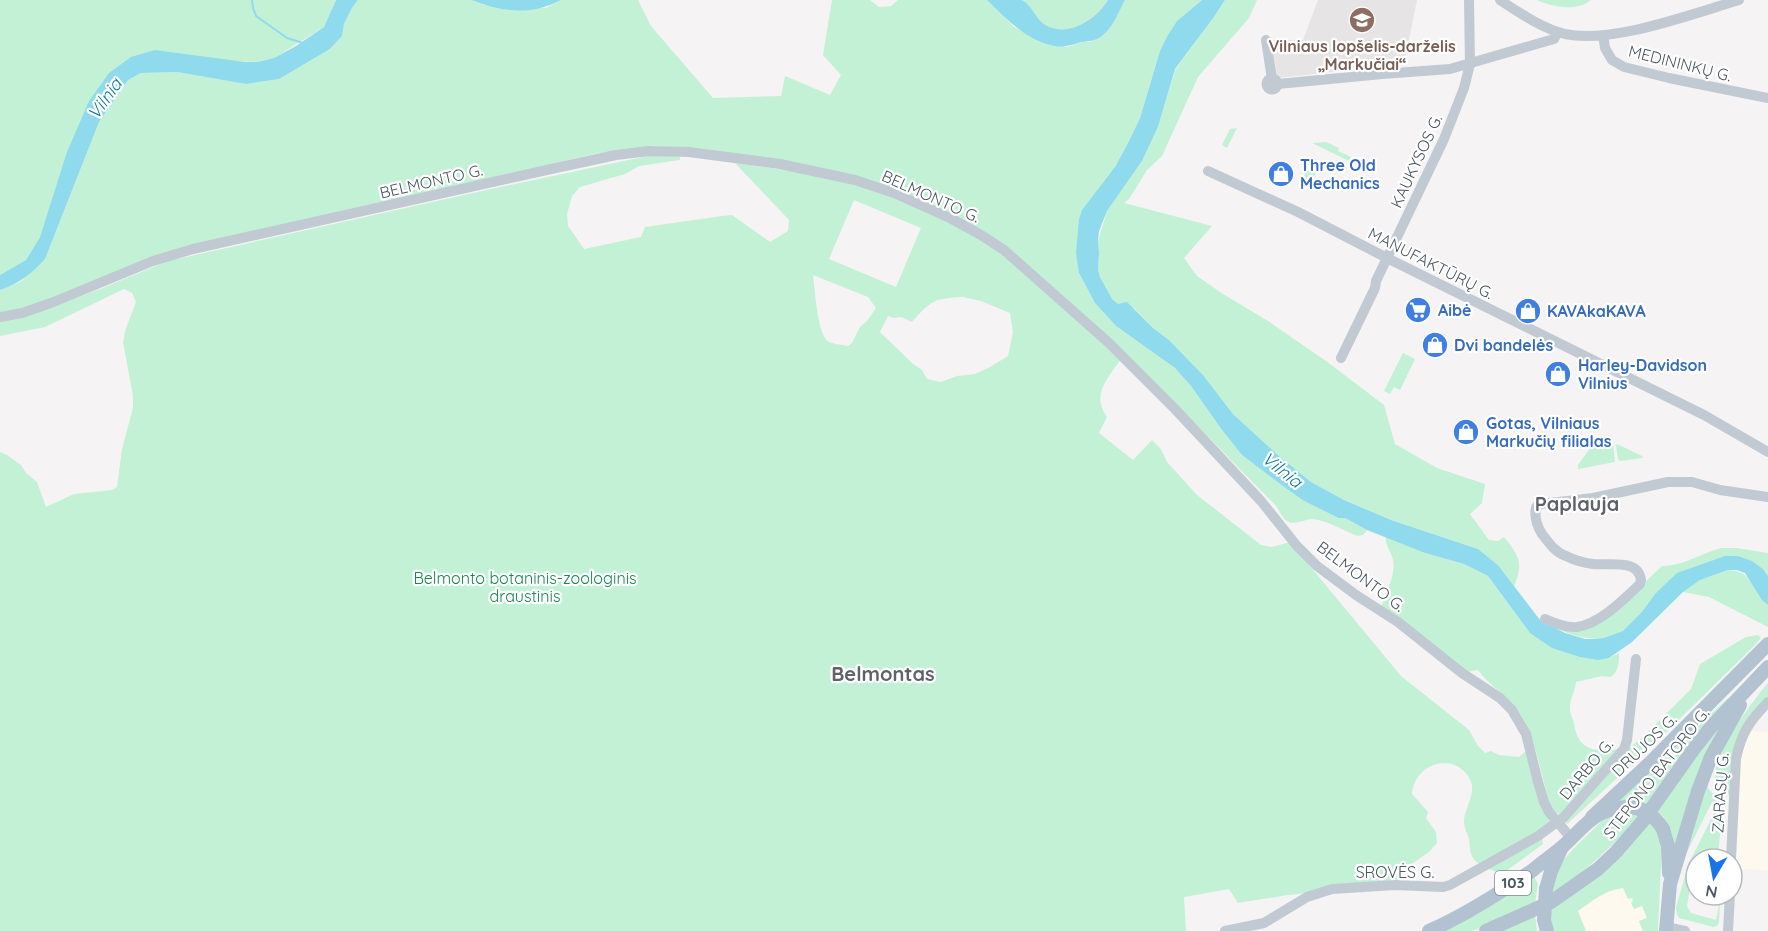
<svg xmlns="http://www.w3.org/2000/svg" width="1768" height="931" font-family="Quicksand,sans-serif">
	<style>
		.commercial { fill: #fdf9ef }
		.education { fill: #e6e4e5 }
		.green { fill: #c3f1d5; fill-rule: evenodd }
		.water { fill: #90daee }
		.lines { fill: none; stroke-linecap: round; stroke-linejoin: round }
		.stream { stroke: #90daee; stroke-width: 2 }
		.minor { stroke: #c1cad2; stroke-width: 10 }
		.major { stroke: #b3c2d1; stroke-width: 14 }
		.major-bridge { stroke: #b3c2d1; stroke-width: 14 }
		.labels { text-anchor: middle; stroke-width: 4.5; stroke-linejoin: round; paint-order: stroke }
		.shield { fill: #fff; stroke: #808990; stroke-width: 1.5 }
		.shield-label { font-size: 15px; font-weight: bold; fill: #4a5661 }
		.education-label { font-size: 16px; font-weight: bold; fill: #785e54; stroke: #fff }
		.street-label { font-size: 16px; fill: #4a5661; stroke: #fff }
		.shop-label { font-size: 16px; font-weight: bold; fill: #366cbe; stroke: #fff; text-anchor: start }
		.park-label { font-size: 16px; fill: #17864f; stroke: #fff }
		.water-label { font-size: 18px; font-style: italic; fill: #0c7c9b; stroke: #fff }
		.quarter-label { font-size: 20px; font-weight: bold; fill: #5f6368; stroke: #fff }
	</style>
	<rect width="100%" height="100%" fill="#f5f3f3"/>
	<!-- commercial -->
	<g class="commercial">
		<polygon points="1746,731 1768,732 1768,870 1734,869 1740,744"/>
		<polygon points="1623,888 1632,898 1633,908 1642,906 1647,918 1639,921 1643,931 1586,931 1577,911 1599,897 1614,889"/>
	</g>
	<!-- education -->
	<polygon class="education" points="1318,0 1417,0 1404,64 1277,78 1272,40 1303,40"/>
	<!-- green -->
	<g class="green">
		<polygon points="0,0 336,0 324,27 274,58 258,62 131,57 51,205 40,237 26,260 0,275"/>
		<path d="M358,0H471L484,5L546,8L561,0H638L651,26L713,98L781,96L785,76L830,95L841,75L823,55L832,0H870L879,7L891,6L898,0H987L1014,27L1043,42L1067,47L1083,42H1091L1107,31L1125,0H1202L1177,21L1160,51L1140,118L1128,143L1115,167L1079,273L1095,303L1116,326L1175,368L1191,386L1222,430L1242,455L1304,501L1337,518H1345L1367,530L1363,535L1358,536C1344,531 1327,520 1312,519C1305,519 1297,525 1289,522C1283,520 1280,512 1277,507L1185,413L1016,255L883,185L704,149L652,146L594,154L205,243L37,305L0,314V290L20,282L45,259L99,122L128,80L141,73L177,72L246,84L279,79L330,49L342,36L344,24L352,8Z"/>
		<path d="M1021,0H1108C1096,20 1066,39 1044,24C1034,17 1030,7 1021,0Z"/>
		<path d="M1225,0H1257L1249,18L1198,77L1162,156L1147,170L1129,199L1124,203L1212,226L1184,258L1197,276L1223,294L1268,321L1326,361L1384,405L1395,444L1437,468L1485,484L1482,503L1470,514L1489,540L1498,541L1504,537C1519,556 1524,562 1514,586L1498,565L1478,549L1391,520L1344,500L1311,482L1280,457L1233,414L1203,375L1169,340L1153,328L1134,308L1118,304L1111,298L1100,277L1098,270L1099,253L1098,241L1107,211L1142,161L1158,127L1175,70L1214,17Z"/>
		<path d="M1537,0H1591C1578,12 1551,7 1537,0Z"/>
		<polygon points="1237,128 1227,148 1222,145 1230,129"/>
		<polygon points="1326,142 1339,148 1338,151 1351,157 1349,161 1312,143"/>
		<path d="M652,155L680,157V160L639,166L625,174L580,187L572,196L567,214L568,226L584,249L641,237L645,227L722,216L732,215L770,242L788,231L789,220L735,163L812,174L850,183L887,195L957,226L984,241L1010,260L1121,359C1107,379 1091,395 1107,417L1099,433L1133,460L1152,440L1161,449L1167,462L1197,495L1261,545L1272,547L1290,542L1401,676L1469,730L1478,746L1485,753L1491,751L1499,755L1519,757L1527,750L1541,804L1550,822L1541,830L1543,844L1502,874C1493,870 1476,866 1472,856C1469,850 1470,844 1469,838C1466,831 1464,828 1464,820C1465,806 1479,791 1468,776C1451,751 1414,765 1412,794L1428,812L1426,818L1436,832L1437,843L1429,852L1410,865L1404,883L1288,895L1238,903L1229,889L1184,897L1186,931H0V452L7,455L21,465L26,473L37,482L46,507L74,494L112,490L117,487L122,449L133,408V396L123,342L126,328L136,302L132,293L124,289L45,327L0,336V322L35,313L100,289L168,261L491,189ZM854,200L921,228L896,287L829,259ZM813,275L868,297L876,308L867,321L860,327L852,343L848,346C843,345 834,344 829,342C817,335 815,289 813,275ZM963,297L981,301L1010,313L1013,332L1008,356L990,367L975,374L957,376L941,382L927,379L922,370L913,364L880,332L888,316L894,318L901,317L912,322C930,301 935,298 963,297Z"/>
		<polygon points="1308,168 1316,172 1309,188 1300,184"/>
		<polygon points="1403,353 1415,359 1400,390 1394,387 1390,394 1384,391"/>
		<polygon points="1599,436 1613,442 1615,462 1578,469 1578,465"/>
		<polygon points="1617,444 1642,456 1643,458 1620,461 1618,459 1616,446"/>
		<path d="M1386,537L1425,553L1464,564L1488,576L1530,633L1609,658L1619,653C1619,663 1619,670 1611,677L1602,676L1576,682C1575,692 1569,700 1570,710C1570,714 1573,719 1574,723C1578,751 1594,752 1619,749L1561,815L1551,810C1542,779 1535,730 1514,705C1502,692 1489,685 1478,670L1466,672L1381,607C1386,592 1396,576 1393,560C1391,551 1385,546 1386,537Z"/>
		<path d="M1721,548H1737L1768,553V576L1763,569L1738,556C1708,573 1679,590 1650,607C1640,613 1635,622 1626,629C1598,649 1566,634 1540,620L1574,629L1637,590L1662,566C1683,566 1700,554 1721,548Z"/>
		<path d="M1728,570C1752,570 1752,590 1768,605V627L1709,597L1683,592L1700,580Z"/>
		<polygon points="1758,635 1761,638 1752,648 1654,744 1567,824 1565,823 1627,750 1646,734 1691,689 1700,664 1746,637"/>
		<path d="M1768,683V699L1752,719L1731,792L1729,795C1685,787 1755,698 1768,683Z"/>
		<polygon points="1728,698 1729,698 1648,805 1618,802"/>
		<polygon points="1722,722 1710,745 1674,855 1664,818 1656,810"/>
		<polygon points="1709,771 1708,788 1718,800 1712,802 1681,864"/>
		<polygon points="1721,806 1722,808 1718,859 1696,859 1696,889 1690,888 1687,906 1691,913 1716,920 1720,900 1719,922 1717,926 1713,927 1679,918 1677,915 1676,908 1688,865 1714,813 1717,808"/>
		<path d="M1624,812L1640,815C1612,847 1586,871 1551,895L1557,872L1561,863L1575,847L1605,818Z"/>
		<path d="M1649,820L1655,827L1662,843L1658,931H1643L1639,921L1647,918L1642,906L1634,909L1631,903L1633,901L1632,898L1628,899L1623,888C1605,890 1592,901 1578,911L1586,931H1552L1550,908Z"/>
		<polygon points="1534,876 1538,884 1535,903 1507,918 1472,931 1440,931"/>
		<polygon points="1535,915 1537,931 1498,931"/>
	</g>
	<!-- water -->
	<g class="water">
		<path d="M336,0H358L352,8L344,24L342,36L330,49L279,79L246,84L177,72L141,73L128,80L99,122L45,259C32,273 19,284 0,290V275L26,260L40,237L67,152L89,101L109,73L131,57L155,50L245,62H258L274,58L296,46L324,27Z"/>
		<path d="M471,0H561C531,16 502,12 471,0Z"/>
		<path d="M987,0C996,0 1013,0 1021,0C1031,3 1035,18 1044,24C1066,39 1096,20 1108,0H1125C1119,11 1113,27 1103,35C1096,41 1090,41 1082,42C1073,44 1065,48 1055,46C1027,41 1006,19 987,0Z"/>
		<polygon points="1202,0 1225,0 1214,17 1175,69 1158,127 1142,161 1107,211 1099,231 1098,240 1099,253 1098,270 1100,277 1112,299 1118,304 1127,302 1153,328 1169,340 1203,375 1233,414 1280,457 1311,482 1344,500 1391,520 1478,549 1498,565 1540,620 1565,633 1585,639 1595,639 1604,638 1623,631 1642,612 1656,593 1677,573 1725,556 1738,556 1752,561 1763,569 1768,576 1768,605 1762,600 1745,573 1737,570 1728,570 1700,580 1683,592 1632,642 1609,658 1598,660 1580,657 1552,648 1530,633 1488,576 1464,564 1425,553 1367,530 1345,518 1338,518 1304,501 1283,486 1242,455 1222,430 1191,386 1175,368 1116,326 1095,303 1079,273 1076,253 1079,219 1082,210 1115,167 1128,143 1140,118 1160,51 1168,35 1177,21"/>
	</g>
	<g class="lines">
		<!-- stream -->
		<polyline class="stream" points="252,0 253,8 256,16 287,38 303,43"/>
		<!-- minor -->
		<g class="minor">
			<path d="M1500,0C1520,13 1541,28 1565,34C1612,44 1692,14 1739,0"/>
			<polyline points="1603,35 1605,48 1612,60 1624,67 1669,78 1768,98"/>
			<polyline points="1266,40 1272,79"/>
			<circle cx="1272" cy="84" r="5.5"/>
			<polyline points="1278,84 1382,74 1450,69 1554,39 1558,32"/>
			<polyline points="1208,171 1298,212 1387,258 1704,415 1768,452"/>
			<polyline points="0,317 22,313 51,303 153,261 193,249 551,169 616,155 649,151 689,152 780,164 855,180 894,193 950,218 981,235 1004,250 1109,343 1175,409 1261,501 1297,546 1317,566 1356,595 1398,622 1462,673 1500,698 1512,710 1526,734 1538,782 1544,802 1549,812 1571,838"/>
			<polyline points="1341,358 1375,288 1376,281 1444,139 1464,88 1470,64 1469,0"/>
			<path d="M1545,619C1554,623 1567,628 1577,627C1600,624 1624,599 1640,584L1641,580C1638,558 1609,566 1593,564C1584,563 1574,560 1566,556C1555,552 1549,543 1542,534C1537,526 1534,517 1536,507L1541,504L1593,498L1668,482H1692L1720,490L1768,497"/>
			<path d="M1731,859L1736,759C1741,733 1750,721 1768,702"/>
			<polyline points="1666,927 1685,931"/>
			<polyline points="1225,931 1264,923 1307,897 1332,889 1395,885 1443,887 1450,885 1538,836 1564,817 1624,749 1627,740 1636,659"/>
			<polyline points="1728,931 1730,895"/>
		</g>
		<!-- major -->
		<g class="major">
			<polyline points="1592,817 1652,761 1768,644"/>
			<polyline points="1663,829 1668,846 1669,873"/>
			<polyline points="1546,889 1551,871 1561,849"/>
			<path d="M1429,931C1466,915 1500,893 1533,870C1542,862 1553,855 1562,847C1585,827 1593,809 1627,807"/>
			<polyline points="1486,931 1551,902 1598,869 1615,853 1642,822 1693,750 1711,727 1768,667"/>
			<polyline points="1666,931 1670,884 1698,791 1711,757 1740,705"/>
		</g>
		<!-- major-bridge -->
		<g class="major-bridge">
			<path d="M1627,807C1643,807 1654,815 1663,829"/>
			<polyline points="1546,889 1544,920 1547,931"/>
		</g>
	</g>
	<!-- icons -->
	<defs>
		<g id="school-disc" transform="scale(1.35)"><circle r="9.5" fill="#8d6e63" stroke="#fff"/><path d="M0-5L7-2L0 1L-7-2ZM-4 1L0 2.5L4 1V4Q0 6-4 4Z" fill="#fff"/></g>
		<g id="shop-disc" transform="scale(1.35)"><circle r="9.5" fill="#3f7fe0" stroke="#fff"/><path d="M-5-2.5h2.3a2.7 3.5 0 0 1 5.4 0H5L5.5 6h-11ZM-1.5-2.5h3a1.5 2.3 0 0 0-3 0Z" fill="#fff"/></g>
		<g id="supermarket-disc" transform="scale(1.35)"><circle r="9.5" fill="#3f7fe0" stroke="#fff"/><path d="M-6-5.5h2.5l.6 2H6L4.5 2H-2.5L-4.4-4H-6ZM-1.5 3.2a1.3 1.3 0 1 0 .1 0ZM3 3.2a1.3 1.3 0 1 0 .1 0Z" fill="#fff"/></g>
	</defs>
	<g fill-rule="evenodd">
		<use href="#school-disc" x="1362" y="20"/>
		<use href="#shop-disc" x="1281" y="174"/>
		<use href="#supermarket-disc" x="1418" y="310"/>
		<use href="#shop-disc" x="1528" y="311"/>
		<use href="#shop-disc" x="1435" y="345"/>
		<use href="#shop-disc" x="1558" y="374"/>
		<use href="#shop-disc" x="1466" y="432"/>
	</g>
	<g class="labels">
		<!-- shield labels -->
		<rect class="shield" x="1495" y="871" width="36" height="24" rx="4.5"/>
		<g class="shield-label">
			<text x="1513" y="888">103</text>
		</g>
		<!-- education labels -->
		<g class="education-label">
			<text x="1362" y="52">Vilniaus lopšelis-darželis<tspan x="1362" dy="18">„Markučiai“</tspan></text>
		</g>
		<!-- street labels -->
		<g class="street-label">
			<text transform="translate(1680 63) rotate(14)" y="6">MEDININKŲ G.</text>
			<text transform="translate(1416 161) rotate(-65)" y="6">KAUKYSOS G.</text>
			<text transform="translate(431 181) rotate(-13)" y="6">BELMONTO G.</text>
			<text transform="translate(931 196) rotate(24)" y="6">BELMONTO G.</text>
			<text transform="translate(1431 263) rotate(27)" y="6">MANUFAKTŪRŲ G.</text>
			<text transform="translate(1361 576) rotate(37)" y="6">BELMONTO G.</text>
			<text transform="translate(1644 745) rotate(-44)" y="6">DRUJOS G.</text>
			<text transform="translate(1586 769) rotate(-50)" y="6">DARBO G.</text>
			<text transform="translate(1656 773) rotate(-52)" y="6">STEPONO BATORO G.</text>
			<text transform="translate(1720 793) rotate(-86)" y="6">ZARASŲ G.</text>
			<text x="1395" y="878">SROVĖS G.</text>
		</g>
		<!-- shop labels -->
		<g class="shop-label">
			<text x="1300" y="171">Three Old<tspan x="1300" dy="18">Mechanics</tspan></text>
			<text x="1438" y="316">Aibė</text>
			<text x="1547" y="317">KAVAkaKAVA</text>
			<text x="1454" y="351">Dvi bandelės</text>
			<text x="1578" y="371">Harley-Davidson<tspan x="1578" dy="18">Vilnius</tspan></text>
			<text x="1486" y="429">Gotas, Vilniaus<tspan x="1486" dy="18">Markučių filialas</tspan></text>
		</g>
		<!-- park labels -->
		<g class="park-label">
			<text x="525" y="584">Belmonto botaninis-zoologinis<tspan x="525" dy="18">draustinis</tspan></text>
		</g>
		<!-- water labels -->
		<g class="water-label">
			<text transform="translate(105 99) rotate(-55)" y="6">Vilnia</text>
			<text transform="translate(1282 470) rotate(38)" y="6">Vilnia</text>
		</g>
		<!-- quarter labels -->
		<g class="quarter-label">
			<text x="1577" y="511">Paplauja</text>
			<text x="883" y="681">Belmontas</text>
		</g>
	</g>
	<!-- north arrow -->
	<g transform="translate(1714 877) rotate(190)"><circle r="28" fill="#ffffff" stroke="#b7bbc0" stroke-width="1.5"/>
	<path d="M0-4.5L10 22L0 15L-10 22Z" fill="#1a73e8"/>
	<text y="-9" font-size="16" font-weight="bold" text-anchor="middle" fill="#4a5661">N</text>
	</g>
</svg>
